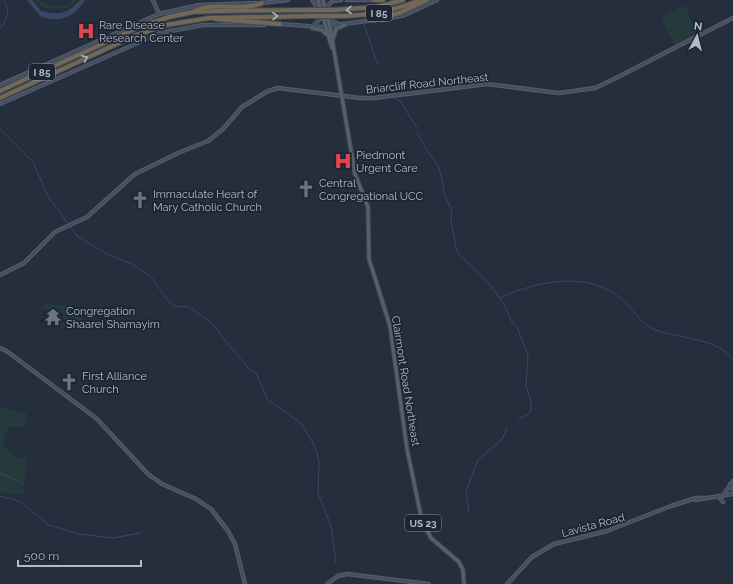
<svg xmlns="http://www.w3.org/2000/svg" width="733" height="584" font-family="Raleway,sans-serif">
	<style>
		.green { fill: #263a3e }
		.water { fill: #384864 }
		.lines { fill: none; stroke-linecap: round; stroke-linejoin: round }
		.stream { stroke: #384864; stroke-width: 1 }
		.secondary-casing { stroke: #565e6b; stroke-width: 4.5 }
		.primary-casing { stroke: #414956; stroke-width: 5 }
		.highway-casing { stroke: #434b58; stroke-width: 6 }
		.secondary { stroke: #464f60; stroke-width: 2.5 }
		.primary { stroke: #565f6d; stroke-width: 3 }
		.highway { stroke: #736855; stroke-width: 4 }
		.highway-bridge-casing { stroke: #434b58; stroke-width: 6; stroke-linecap: butt }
		.highway-bridge { stroke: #736855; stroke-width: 4 }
		.oneway { stroke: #b0b7c2 }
		.labels { text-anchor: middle; stroke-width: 3.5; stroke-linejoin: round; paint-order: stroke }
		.shield { fill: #1d2532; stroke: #868e9b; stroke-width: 1 }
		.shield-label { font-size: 10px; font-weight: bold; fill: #b3bbc8 }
		.poi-label { font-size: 11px; fill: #b3bbc8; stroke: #1d2532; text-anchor: start }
		.street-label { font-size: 11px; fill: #b3bbc8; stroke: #1d2532 }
	</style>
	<rect width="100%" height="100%" fill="#242e3d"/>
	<!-- green -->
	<g class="green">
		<path d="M35,0H39L48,5L65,6L73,0H77C67,12 55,10 41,7Z"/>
		<polygon points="686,5 696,37 676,48 661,17"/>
		<polygon points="44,303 84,308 81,330 56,327 58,315 43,310"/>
		<polygon points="0,407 27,414 25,427 8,427 2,444 16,458 27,457 23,495 0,492"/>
	</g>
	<!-- water -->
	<path class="water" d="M27,0H32L41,11C59,16 68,14 80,0H85C75,17 59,24 40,16Z"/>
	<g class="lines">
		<!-- stream -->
		<g class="stream">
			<polyline points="364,25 378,65"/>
			<path d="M0,29C7,18 11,13 4,0"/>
			<polyline points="395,98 401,102 417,128"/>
			<polyline points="0,129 33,162 48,196 77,236 107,254 132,264 151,277 169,302 174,306 189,307 208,320 219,331 223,338 250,370 256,373 268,400 301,423 313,443 317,453 319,463 318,493 331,526 336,563"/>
			<polyline points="417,132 425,147 438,166 442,178 444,192 452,212 451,221 457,252 488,282 504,304 512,322 517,327 528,355 526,385 531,402 531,411 527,415 518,419"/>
			<path d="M499,298C536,282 585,270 619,297C631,306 640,324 655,330C676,338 720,338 733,360"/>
			<polyline points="0,473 21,482"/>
			<polyline points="0,496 19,501 49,525 78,534 113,538 140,533"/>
			<polyline points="469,513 466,491 478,460 502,439 507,428"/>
		</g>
		<!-- secondary casing -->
		<g class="secondary-casing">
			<g id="secondary">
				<polyline points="153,0 159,14"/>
				<polyline points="347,0 374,0"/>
				<polyline points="262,3 288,0"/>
				<polyline points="381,20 405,15 437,0"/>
				<polyline points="280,24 320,27 374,20"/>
				<polyline points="339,24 332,21 328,5 333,1 341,0"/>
				<polyline points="312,27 319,20 315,4 312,0"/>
				<polyline points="0,85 159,14 199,5 257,3"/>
				<polyline points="0,104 160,33 203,25 265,25"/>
				<polyline points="0,275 24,263 55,232 87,217 135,174 178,153 208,141 223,129 242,107 268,91 278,88 360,98 374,98 487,84 559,93 595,88 614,79 733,18"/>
				<polyline points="0,348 8,352 97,419 148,474 162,484 196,499 211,509 228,531 235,544 245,584"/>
				<polyline points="730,484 733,490"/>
				<polyline points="724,495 726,491 733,481"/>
				<polyline points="718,496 723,502"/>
				<polyline points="695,500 733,494"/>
				<polyline points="327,584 338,576 347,574 429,584"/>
				<polyline points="507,584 532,557 554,544 607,531 671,506 696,498 709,498"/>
			</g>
		</g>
		<!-- primary casing -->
		<g class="primary-casing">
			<g id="primary">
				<polyline points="318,0 332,48"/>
				<polyline points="323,0 330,27 355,174 368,207 369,259 390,326 407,449 422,521 431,538 459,562 463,570 464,584"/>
				<polyline points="312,27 312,28 322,30 326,34"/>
				<polyline points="333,39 336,29 345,25"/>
			</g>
		</g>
		<!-- highway casing -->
		<g class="highway-casing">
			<g id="highway">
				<polyline points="374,0 383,0"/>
				<polyline points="334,10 377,7 403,0"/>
				<path d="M195,11C215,1 242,12 262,3"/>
				<path d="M336,16C366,16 392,12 420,0"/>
				<polyline points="216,19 280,24"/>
				<polyline points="374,20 399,13 427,0"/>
				<polyline points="0,91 139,27 169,17 193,12 216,11 311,10"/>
				<polyline points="0,98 134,36 166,25 209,18 312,16"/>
			</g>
		</g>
		<!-- secondary -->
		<use href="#secondary" class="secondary"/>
		<!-- primary -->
		<use href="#primary" class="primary"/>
		<!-- highway -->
		<use href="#highway" class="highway"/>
		<!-- highway-bridge casing -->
		<g class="highway-bridge-casing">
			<g id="highway-bridge">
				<polyline points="311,10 334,10"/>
				<polyline points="312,16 336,16"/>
			</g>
		</g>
		<!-- highway-bridge -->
		<use href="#highway-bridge" class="highway-bridge"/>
	</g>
	<!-- one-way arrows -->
	<defs><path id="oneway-chevron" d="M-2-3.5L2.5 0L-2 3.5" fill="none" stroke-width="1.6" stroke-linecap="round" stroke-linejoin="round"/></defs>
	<g class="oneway">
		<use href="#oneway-chevron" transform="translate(349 10) rotate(179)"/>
		<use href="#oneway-chevron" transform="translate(275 16) rotate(-1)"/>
		<use href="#oneway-chevron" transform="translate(85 58) rotate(-25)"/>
	</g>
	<!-- icons -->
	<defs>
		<g id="hospital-bare" transform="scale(1.38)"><path d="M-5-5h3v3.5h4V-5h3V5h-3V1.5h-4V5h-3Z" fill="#e0444e" stroke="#1d2532" stroke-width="2.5" paint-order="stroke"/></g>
		<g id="church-bare" transform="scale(1.38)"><path d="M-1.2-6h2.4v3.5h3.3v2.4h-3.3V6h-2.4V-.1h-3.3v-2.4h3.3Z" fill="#6b7280" stroke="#1d2532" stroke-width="2.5" paint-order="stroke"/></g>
		<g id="temple-bare" transform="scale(1.38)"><path d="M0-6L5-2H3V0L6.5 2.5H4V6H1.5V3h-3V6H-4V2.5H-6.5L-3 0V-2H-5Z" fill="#6b7280" stroke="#1d2532" stroke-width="2.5" paint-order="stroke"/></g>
	</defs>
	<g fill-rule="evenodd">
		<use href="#hospital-bare" x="86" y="31"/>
		<use href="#hospital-bare" x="343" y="161"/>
		<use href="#church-bare" x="306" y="189"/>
		<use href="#church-bare" x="140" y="200"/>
		<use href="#temple-bare" x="53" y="317"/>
		<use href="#church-bare" x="69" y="382"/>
	</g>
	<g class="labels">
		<!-- shield labels -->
		<g class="shield">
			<rect x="366" y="5" width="26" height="16" rx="3"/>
			<rect x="29" y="64" width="26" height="16" rx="3"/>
			<rect x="405" y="515" width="36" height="16" rx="3"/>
		</g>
		<g class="shield-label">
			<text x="379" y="17">I 85</text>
			<text x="42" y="76">I 85</text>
			<text x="423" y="527">US 23</text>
		</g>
		<!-- poi labels -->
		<g class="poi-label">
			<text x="99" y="29">Rare Disease<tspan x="99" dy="13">Research Center</tspan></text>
			<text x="356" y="159">Piedmont<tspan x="356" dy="13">Urgent Care</tspan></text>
			<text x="319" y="187">Central<tspan x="319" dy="13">Congregational UCC</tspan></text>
			<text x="153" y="198">Immaculate Heart of<tspan x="153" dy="13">Mary Catholic Church</tspan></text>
			<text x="66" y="315">Congregation<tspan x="66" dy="13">Shaarei Shamayim</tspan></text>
			<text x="82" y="380">First Alliance<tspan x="82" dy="13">Church</tspan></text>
		</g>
		<!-- street labels -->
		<g class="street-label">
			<text transform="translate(427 83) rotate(-6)" y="4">Briarcliff Road Northeast</text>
			<text transform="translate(406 381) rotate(81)" y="4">Clairmont Road Northeast</text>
			<text transform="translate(593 525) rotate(-15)" y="4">Lavista Road</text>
		</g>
	</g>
	<!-- north arrow -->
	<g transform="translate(697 36) rotate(7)" stroke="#1d2532" stroke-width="3" paint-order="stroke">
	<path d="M0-3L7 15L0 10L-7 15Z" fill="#b3bbc8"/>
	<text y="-6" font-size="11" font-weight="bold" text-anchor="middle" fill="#b3bbc8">N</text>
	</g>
	<!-- scale -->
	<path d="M18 560v6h123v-6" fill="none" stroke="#b3bbc8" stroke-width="2"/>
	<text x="24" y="560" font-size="12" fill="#b3bbc8" stroke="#1d2532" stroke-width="3" paint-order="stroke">500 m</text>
</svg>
